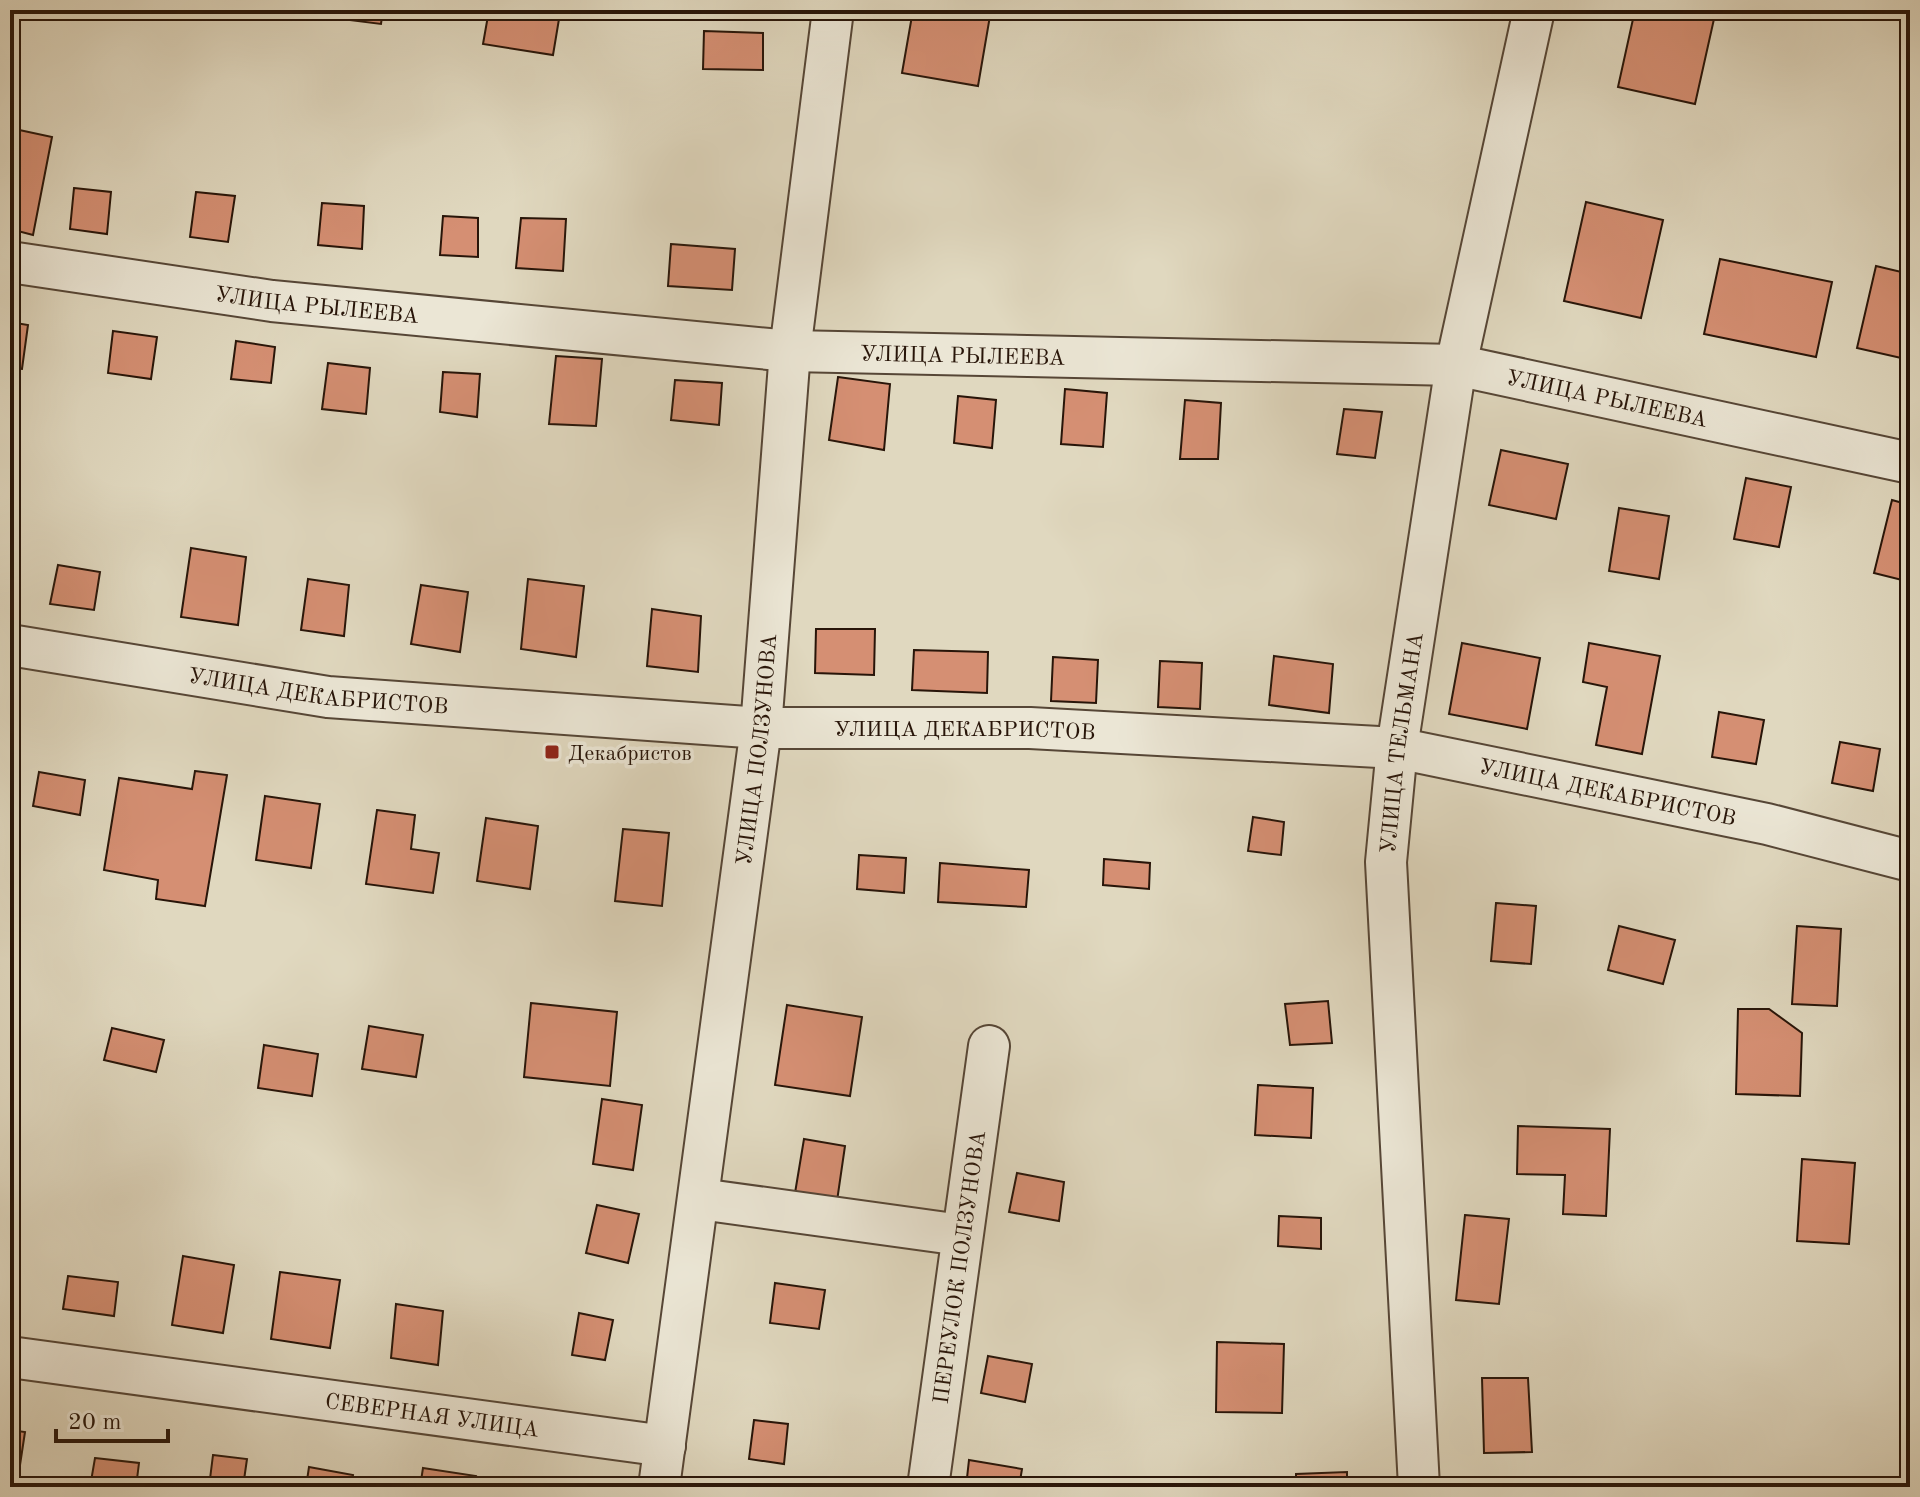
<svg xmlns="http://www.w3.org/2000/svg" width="1920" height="1497" font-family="'Old Standard TT',serif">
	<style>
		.building { fill: #d58f73; stroke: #281509; stroke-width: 2 }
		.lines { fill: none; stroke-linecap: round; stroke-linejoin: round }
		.minor-casing { stroke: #564636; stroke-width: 44 }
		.minor { stroke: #ebe6d5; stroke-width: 40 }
		.poi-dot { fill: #8f2418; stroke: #ebe6d5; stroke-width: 3 }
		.labels { text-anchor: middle; stroke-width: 7; stroke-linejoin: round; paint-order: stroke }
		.street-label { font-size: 22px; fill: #281509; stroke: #ebe6d5 }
		.poi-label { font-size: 22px; fill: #281509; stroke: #ebe6d5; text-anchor: start }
	</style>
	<rect width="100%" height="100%" fill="#e0d8bf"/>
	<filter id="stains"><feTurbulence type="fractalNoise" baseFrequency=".0025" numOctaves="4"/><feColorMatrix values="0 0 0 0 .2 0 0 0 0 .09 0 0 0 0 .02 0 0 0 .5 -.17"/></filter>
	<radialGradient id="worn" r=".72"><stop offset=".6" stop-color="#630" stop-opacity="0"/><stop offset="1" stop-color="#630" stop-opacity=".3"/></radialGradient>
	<!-- building -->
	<g class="building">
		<polygon points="262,10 299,10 298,17"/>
		<polygon points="350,10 383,10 381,24 349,20"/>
		<polygon points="489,10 508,10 559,19 553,55 483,44"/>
		<polygon points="913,10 991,10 978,86 902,73"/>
		<polygon points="1635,10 1716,10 1695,104 1618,87"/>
		<polygon points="704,31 763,33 763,70 703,69"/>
		<polygon points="10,128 52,137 33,235 10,229"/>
		<polygon points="74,188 111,192 107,234 70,229"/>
		<polygon points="196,192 235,196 228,242 190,237"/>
		<polygon points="1586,202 1663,220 1641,318 1564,301"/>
		<polygon points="322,203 364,206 362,249 318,245"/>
		<polygon points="443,216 478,218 478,257 440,255"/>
		<polygon points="521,218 566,219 563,271 516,268"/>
		<polygon points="671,244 735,249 732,290 668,286"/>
		<polygon points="1720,259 1832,282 1816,357 1704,334"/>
		<polygon points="1876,266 1910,274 1910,360 1857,348"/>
		<polygon points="10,322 28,325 22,369 10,368"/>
		<polygon points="113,331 157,337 151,379 108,373"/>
		<polygon points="236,341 275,347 271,383 231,379"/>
		<polygon points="556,356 602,359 596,426 549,424"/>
		<polygon points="328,363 370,368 366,414 322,409"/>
		<polygon points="443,372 480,374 477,417 440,412"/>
		<polygon points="838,377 890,384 884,450 829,440"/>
		<polygon points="675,380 722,383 719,425 671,420"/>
		<polygon points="1065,389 1107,393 1103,447 1061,444"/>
		<polygon points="958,396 996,400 992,448 954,443"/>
		<polygon points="1185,400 1221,403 1218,459 1180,459"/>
		<polygon points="1344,409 1382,412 1375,458 1337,454"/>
		<polygon points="1501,450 1568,464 1556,519 1489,505"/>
		<polygon points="1746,478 1791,487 1779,547 1734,539"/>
		<polygon points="1892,500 1910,505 1910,582 1874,573"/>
		<polygon points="1619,508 1669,516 1659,579 1609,571"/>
		<polygon points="191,548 246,557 238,625 181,617"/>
		<polygon points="58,565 100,572 94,610 50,604"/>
		<polygon points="308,579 349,585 344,636 301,630"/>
		<polygon points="528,579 584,586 576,657 521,649"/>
		<polygon points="421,585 468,592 460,652 411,644"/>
		<polygon points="652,609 701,616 698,672 647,666"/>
		<polygon points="816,629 875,629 874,675 815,673"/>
		<polygon points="1462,643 1540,658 1527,729 1449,714"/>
		<polygon points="1589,643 1660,656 1642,754 1596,745 1607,687 1583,682"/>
		<polygon points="914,650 988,652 987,693 912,690"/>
		<polygon points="1274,656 1333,664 1329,713 1269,705"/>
		<polygon points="1053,657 1098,660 1096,703 1051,701"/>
		<polygon points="1160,661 1202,663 1200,709 1158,707"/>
		<polygon points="1719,712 1764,720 1756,764 1712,757"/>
		<polygon points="1840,742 1880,749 1873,791 1832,783"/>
		<polygon points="195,771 227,775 205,906 156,899 158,880 104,870 119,778 192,789"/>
		<polygon points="39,772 85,780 80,815 33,806"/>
		<polygon points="265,796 320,804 311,868 256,860"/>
		<polygon points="377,810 415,815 411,849 439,853 433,893 366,884"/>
		<polygon points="1253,817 1284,822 1281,855 1248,851"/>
		<polygon points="486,818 538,826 530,889 477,881"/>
		<polygon points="623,829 669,833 662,906 615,901"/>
		<polygon points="859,855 906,858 904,893 857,889"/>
		<polygon points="1104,859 1150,863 1149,889 1103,885"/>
		<polygon points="940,863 1029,870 1026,907 938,902"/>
		<polygon points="1496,903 1536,906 1531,964 1491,961"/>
		<polygon points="1619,926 1675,940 1663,984 1608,970"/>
		<polygon points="1797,926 1841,929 1837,1006 1792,1004"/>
		<polygon points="1328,1001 1332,1043 1290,1045 1285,1004"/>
		<polygon points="531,1003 617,1012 610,1086 524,1077"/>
		<polygon points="787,1005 862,1017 850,1096 775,1085"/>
		<polygon points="1738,1009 1769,1009 1802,1033 1800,1096 1736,1094"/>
		<polygon points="369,1026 423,1035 416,1077 362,1069"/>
		<polygon points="112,1028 164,1040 156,1072 104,1060"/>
		<polygon points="264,1045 318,1054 312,1096 258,1088"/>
		<polygon points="1258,1085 1313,1088 1311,1138 1255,1135"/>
		<polygon points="602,1099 642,1105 633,1170 593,1164"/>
		<polygon points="1518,1126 1610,1129 1606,1216 1563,1214 1565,1175 1517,1174"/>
		<polygon points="804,1139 845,1146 837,1201 795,1193"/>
		<polygon points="1802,1159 1855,1163 1849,1244 1797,1241"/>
		<polygon points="1017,1173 1064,1182 1059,1221 1009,1212"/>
		<polygon points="597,1205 639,1214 628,1263 586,1253"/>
		<polygon points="1465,1215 1509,1219 1499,1304 1456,1300"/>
		<polygon points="1279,1216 1321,1218 1321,1249 1278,1246"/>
		<polygon points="10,1251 18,1253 10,1294"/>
		<polygon points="183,1256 234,1265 223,1333 172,1325"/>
		<polygon points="280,1272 340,1280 330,1348 271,1339"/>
		<polygon points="68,1276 118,1282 114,1316 63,1309"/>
		<polygon points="775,1283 825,1290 819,1329 770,1323"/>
		<polygon points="396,1304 443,1311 438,1365 391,1358"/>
		<polygon points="579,1313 613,1320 605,1360 572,1355"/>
		<polygon points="1217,1342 1284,1344 1282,1413 1216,1412"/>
		<polygon points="988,1356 1032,1364 1025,1402 981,1393"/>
		<polygon points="1482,1378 1528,1378 1532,1452 1484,1453"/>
		<polygon points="754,1420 788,1424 784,1464 749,1459"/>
		<polygon points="10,1430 25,1432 20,1465 10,1463"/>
		<polygon points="213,1455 247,1459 243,1487 209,1487"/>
		<polygon points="95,1458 139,1463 136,1487 90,1487"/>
		<polygon points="969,1460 1022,1469 1019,1487 966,1487"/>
		<polygon points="309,1467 353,1475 351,1487 306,1487"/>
		<polygon points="423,1468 476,1476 474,1487 420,1487"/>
		<polygon points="1347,1472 1347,1487 1296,1487 1296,1474"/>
	</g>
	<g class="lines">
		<!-- minor casing -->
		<g class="minor-casing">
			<g id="minor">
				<path id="s1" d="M10,262L272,301L790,351L1456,365L1910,463"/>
				<path id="s2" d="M10,645L328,697L761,728H1030L1397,748L1767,824L1910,861"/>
				<polyline points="700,1199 961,1235"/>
				<path id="s3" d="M10,1357L665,1446"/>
				<path id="s4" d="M659,1487L761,728L790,351L833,10"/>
				<path id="s5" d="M928,1487L989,1046"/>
				<path id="s6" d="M1419,1487L1386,862L1397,748L1456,365L1534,10"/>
			</g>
		</g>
		<!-- minor -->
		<use href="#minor" class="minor"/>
	</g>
	<!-- markers -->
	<rect class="poi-dot" x="544" y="744" width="16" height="16" rx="4"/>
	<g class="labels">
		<!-- street labels -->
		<g class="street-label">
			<text dy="8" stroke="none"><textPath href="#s1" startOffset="310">УЛИЦА РЫЛЕЕВА</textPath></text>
			<text dy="8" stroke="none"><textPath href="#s1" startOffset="958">УЛИЦА РЫЛЕЕВА</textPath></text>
			<text dy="8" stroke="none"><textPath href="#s1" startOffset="1606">УЛИЦА РЫЛЕЕВА</textPath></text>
			<text dy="8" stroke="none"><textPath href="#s2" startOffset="312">УЛИЦА ДЕКАБРИСТОВ</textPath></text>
			<text dy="8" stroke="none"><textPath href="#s2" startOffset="960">УЛИЦА ДЕКАБРИСТОВ</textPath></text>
			<text dy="8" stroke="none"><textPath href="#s6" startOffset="746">УЛИЦА ТЕЛЬМАНА</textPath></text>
			<text dy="8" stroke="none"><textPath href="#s4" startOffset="744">УЛИЦА ПОЛЗУНОВА</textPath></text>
			<text dy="8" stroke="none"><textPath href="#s2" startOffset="1608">УЛИЦА ДЕКАБРИСТОВ</textPath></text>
			<text dy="8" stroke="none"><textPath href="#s5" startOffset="222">ПЕРЕУЛОК ПОЛЗУНОВА</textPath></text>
			<text dy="8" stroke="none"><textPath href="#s3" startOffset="426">СЕВЕРНАЯ УЛИЦА</textPath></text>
		</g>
		<!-- poi labels -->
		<g class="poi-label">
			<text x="568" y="760">Декабристов</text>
		</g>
	</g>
	<!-- margin -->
	<rect width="1920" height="1497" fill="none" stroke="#e0d8bf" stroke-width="40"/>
	<rect x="12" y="12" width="1896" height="1473" fill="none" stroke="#281509" stroke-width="4"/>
	<rect x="20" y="20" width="1880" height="1457" fill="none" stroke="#281509" stroke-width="2"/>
	<!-- scale -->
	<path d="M56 1429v12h112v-12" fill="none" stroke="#281509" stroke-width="4"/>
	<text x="68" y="1429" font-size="24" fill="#281509" stroke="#ebe6d5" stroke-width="6" paint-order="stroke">20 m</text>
	<rect width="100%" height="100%" filter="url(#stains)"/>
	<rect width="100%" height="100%" fill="url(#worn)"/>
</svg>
